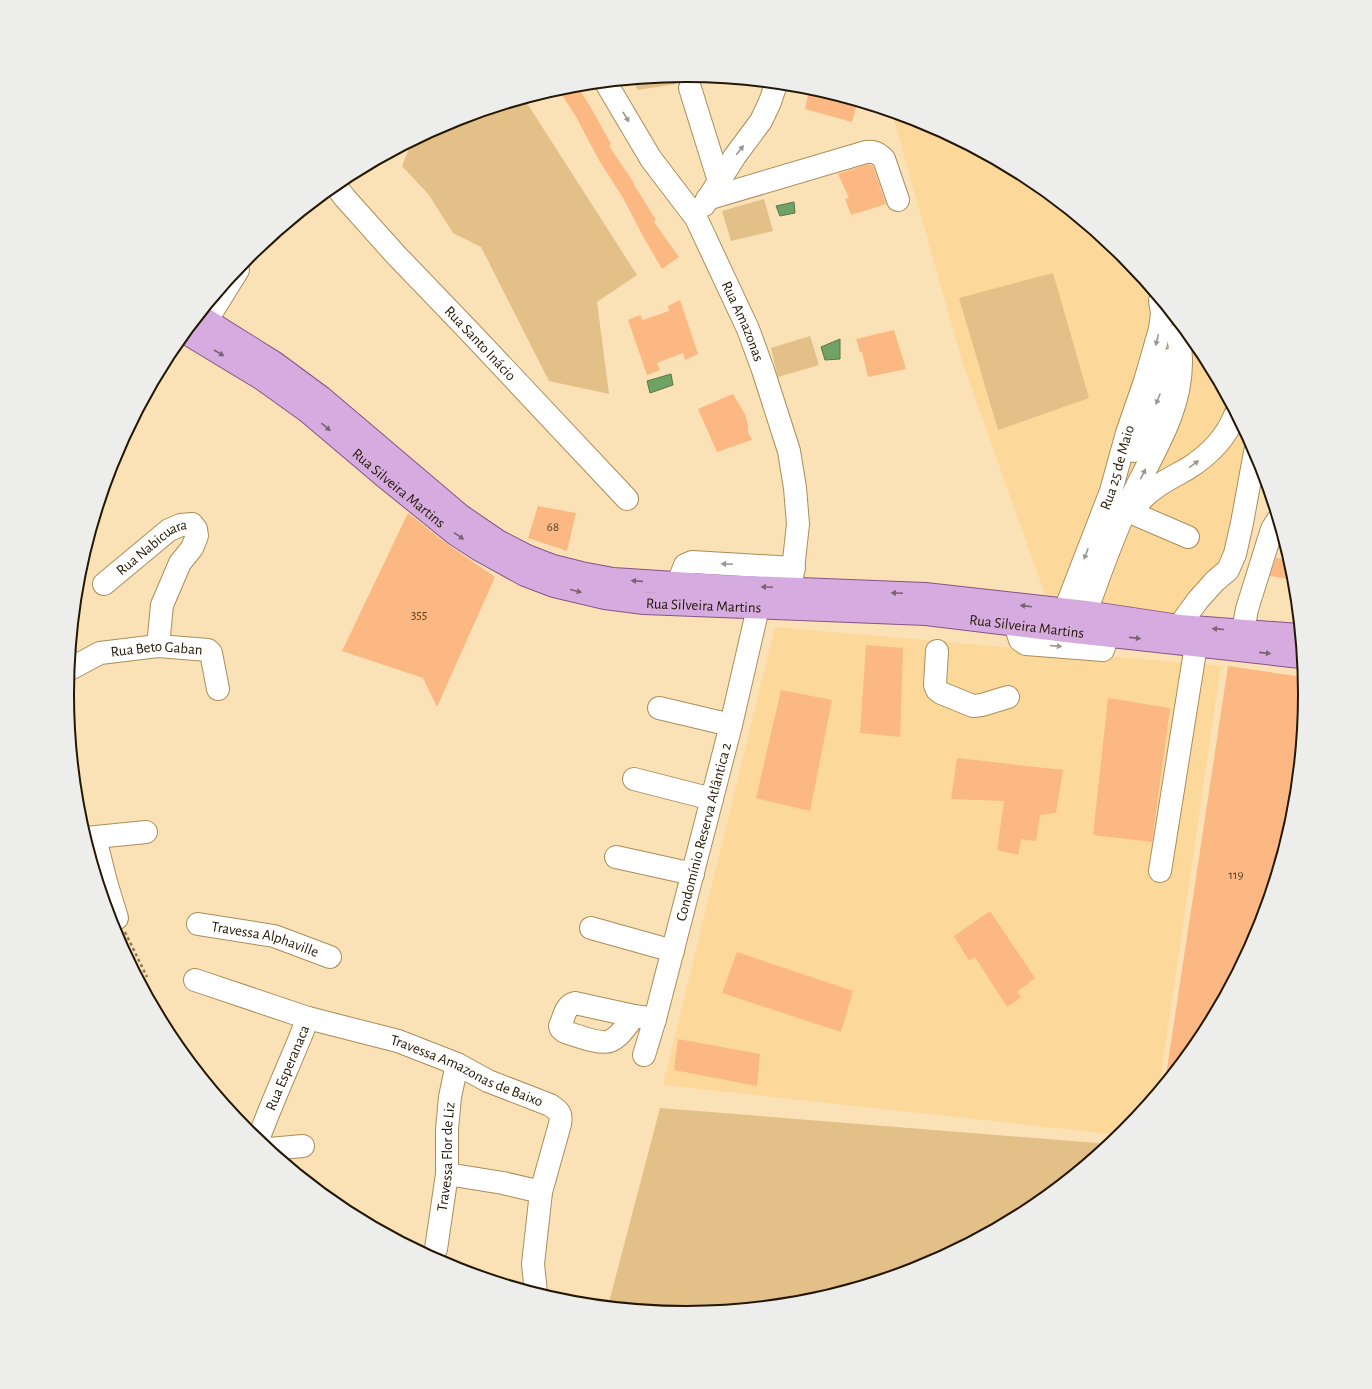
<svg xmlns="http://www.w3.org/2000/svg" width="1372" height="1389" font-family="'Alegreya Sans',sans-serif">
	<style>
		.built { fill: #fdd89b }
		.green { fill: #e2c087 }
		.water { fill: #6fa264; stroke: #587947 }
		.building { fill: #fbb882 }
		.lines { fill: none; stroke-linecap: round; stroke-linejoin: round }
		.minor-casing { stroke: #ab8d59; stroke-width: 24 }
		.major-casing { stroke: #865486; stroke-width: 24 }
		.path { stroke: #8b795a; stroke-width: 2.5; stroke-dasharray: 3 3; stroke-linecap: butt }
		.minor { stroke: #fff; stroke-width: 22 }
		.major { stroke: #d6ace0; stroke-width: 22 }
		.oneway { fill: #9c978e }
		.oneway2 { fill: #7d6272 }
		.labels { text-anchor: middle; stroke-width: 4; stroke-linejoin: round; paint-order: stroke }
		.number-label { font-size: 13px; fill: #5a4024 }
		.street-label { font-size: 15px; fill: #241804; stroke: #fff }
		.rim { fill: none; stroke: #241804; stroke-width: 2 }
	</style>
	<rect width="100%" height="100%" fill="#fbe1b6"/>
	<!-- built -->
	<g class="built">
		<polygon points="892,113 923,123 1030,180 1124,257 1201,351 1248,439 1224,563 1174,615 1047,600 963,364"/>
		<polygon points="775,627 1221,666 1159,1089 1121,1135 663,1085"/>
	</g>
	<!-- green -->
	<g class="green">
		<polygon points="674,77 676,84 638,90 633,81"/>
		<polygon points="525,100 637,275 597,302 609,394 549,381 481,247 453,233 429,195 402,166 411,143 449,123"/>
		<polygon points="764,199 773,231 731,241 722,211"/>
		<polygon points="1053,273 1089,398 998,430 959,298"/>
		<polygon points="810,336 819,365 778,377 771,348"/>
		<polygon points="660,1108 1109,1144 1030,1209 923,1266 807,1302 686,1313 608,1306"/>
	</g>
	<!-- water -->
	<g class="water">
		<polygon points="794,202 795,213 780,216 776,206"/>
		<polygon points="840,339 840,359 825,360 821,347"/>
		<polygon points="671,374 673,385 650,393 647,381"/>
	</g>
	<!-- building -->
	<g class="building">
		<polygon points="577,86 590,106 611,144 609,146 634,183 633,183 656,220 654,222 679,257 662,269 644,238 622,196 600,162 575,115 558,89"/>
		<polygon points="809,91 857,104 852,122 805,109"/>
		<polygon points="868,164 873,166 886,204 851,215 845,199 849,198 838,174"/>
		<polygon points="680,300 698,354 685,360 683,353 657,363 660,370 647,375 628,320 640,315 643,320 669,311 668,306"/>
		<polygon points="894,330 906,369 868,377 862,352 860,352 856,339"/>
		<polygon points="733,394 745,414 748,426 748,432 752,440 717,452 698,409"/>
		<polygon points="538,506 576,513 567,551 528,538"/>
		<polygon points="408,513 447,544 495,577 437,707 423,678 342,651"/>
		<polygon points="1276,558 1289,560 1294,580 1270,576"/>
		<polygon points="866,645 903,648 900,737 860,733"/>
		<polygon points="1228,666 1303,677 1305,695 1293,815 1258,932 1201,1039 1165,1082"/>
		<polygon points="781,690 832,700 810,811 756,798"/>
		<polygon points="1108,698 1170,708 1152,842 1093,835"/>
		<polygon points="957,758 1063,770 1056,813 1040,815 1036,841 1021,839 1018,855 997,850 1004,801 951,799"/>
		<polygon points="990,911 1035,978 1017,992 1021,997 1007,1007 975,957 969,961 954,936"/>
		<polygon points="737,952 853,991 841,1032 722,993"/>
		<polygon points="678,1039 760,1054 757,1086 674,1070"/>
	</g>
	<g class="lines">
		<!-- minor casing -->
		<g class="minor-casing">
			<g id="minor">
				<path id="s1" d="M606,83L651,159L696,218L748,329L763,370L789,451L795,488L798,524L791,588"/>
				<polyline points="690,88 719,181"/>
				<path id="s2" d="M335,185L345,198L396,255L470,332L627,499"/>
				<path d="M707,199L866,152C874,151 878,153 884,159L898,200"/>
				<polyline points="704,205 735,156 761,121 770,102 776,84"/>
				<polyline points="207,320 238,270"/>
				<path d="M1134,451C1148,420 1163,391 1172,359"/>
				<path d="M1132,512C1135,508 1138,504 1141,500C1154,486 1171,478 1187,469C1208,456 1226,438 1235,415"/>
				<polyline points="1132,513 1188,537"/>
				<polyline points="678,583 685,565 692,562 794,568"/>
				<path id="s3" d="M104,584L169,530L181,525L192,524L196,529L197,536L192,548L180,563L162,605L158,646"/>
				<path d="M1086,612C1099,577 1111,541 1127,507C1148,459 1182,415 1181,360C1181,352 1179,343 1178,335"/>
				<polyline points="1015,624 1020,640 1026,644 1103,650 1108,635"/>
				<polyline points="1179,626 1198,600 1215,581 1228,570 1235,554 1242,523 1255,452"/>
				<path id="s4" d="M1066,628L1065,610L1111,491L1127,433L1145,381L1160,329L1162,313L1160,301"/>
				<polyline points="1243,631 1247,609 1272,529 1277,521"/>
				<polyline points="937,651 935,685 937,690 941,693 973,706 982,705 1008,697"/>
				<path id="s5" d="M70,669L100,653L133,649L158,646L208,650L211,653L218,689"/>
				<polyline points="659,708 731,725"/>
				<polyline points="634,779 712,799"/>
				<polyline points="86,838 146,832"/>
				<polyline points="95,838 106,882 117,918"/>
				<polyline points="616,857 693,874"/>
				<polyline points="1160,871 1196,645"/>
				<path id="s6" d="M198,924L274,936L330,957"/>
				<polyline points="591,928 673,951"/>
				<path id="s7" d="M195,980L308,1018L398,1041L457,1064L488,1081L550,1105C559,1111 562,1113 560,1124L541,1192L533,1264L536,1293"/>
				<path d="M634,1016C627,1025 620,1037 610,1041C601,1045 575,1035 565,1032L561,1029L560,1026C564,1018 565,1005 575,1003L634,1016L655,1019"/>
				<path id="s8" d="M644,1055L655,1019L731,725L758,608"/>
				<path id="s9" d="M258,1140C273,1099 292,1059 308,1018"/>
				<polyline points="269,1149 303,1146"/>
				<polyline points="447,1174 503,1183 541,1192"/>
				<path id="s10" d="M436,1249L447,1174V1129L450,1097L457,1064"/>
			</g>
		</g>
		<!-- major casing -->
		<g class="major-casing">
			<g id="major">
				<polyline points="200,316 275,363 321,397 460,515 498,541 527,556 553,566 581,573 613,579 721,586 925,594 1086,612 1179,626 1299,635"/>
				<path id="s11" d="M186,333L262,379L308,412L386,478L455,534L478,549L525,575L554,586L605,598L644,603L926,614L1066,631L1301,657"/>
			</g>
		</g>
		<!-- path -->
		<polyline class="path" points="125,932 147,977"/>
		<!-- minor -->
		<use href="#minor" class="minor"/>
		<!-- major -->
		<use href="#major" class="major"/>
	</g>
	<!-- one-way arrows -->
	<defs><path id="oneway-solid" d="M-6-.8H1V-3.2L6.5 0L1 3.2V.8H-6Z"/></defs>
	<g class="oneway">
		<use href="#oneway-solid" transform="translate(626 117) rotate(59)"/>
		<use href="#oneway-solid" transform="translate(740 150) rotate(-51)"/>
		<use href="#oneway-solid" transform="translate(1157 340) rotate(103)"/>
		<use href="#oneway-solid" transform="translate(1158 399) rotate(112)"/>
		<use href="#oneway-solid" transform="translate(1194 464) rotate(-36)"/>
		<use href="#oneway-solid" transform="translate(1143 474) rotate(-63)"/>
		<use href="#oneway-solid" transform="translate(1086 554) rotate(111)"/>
		<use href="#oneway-solid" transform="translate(727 564) rotate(-177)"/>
		<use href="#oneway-solid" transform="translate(1056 646) rotate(5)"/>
	</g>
	<g class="oneway2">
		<use href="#oneway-solid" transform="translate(219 353) rotate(31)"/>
		<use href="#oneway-solid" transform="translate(326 427) rotate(40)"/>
		<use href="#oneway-solid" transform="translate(459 536) rotate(34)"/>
		<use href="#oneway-solid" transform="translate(637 581) rotate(-176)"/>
		<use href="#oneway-solid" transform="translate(767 587) rotate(-178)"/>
		<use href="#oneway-solid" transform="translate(576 591) rotate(14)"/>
		<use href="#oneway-solid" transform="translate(897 593) rotate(-177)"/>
		<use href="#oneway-solid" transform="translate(1026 606) rotate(-173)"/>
		<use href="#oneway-solid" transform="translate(1218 629) rotate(-175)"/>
		<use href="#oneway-solid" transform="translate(1135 638) rotate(6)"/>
		<use href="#oneway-solid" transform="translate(1265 653) rotate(6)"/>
	</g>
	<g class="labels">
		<!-- number labels -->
		<g class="number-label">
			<text x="553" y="531">68</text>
			<text x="419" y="619">355</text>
			<text x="1236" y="879">119</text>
		</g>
		<!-- street labels -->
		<g class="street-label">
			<text dy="5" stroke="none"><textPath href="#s1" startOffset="276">Rua Amazonas</textPath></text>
			<text dy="5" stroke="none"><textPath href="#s2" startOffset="215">Rua Santo Inácio</textPath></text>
			<text dy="5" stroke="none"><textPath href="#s4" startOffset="170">Rua 25 de Maio</textPath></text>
			<text dy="5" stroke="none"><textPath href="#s11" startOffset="264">Rua Silveira Martins</textPath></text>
			<text dy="5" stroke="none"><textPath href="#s3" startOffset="61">Rua Nabicuara</textPath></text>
			<text dy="5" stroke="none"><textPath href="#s11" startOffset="600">Rua Silveira Martins</textPath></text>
			<text dy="5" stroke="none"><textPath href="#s11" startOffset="924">Rua Silveira Martins</textPath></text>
			<text dy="5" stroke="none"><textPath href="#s5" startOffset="91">Rua Beto Gaban</textPath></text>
			<text dy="5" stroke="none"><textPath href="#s8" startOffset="231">Condomínio Reserva Atlântica 2</textPath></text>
			<text dy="5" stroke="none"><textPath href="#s6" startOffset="69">Travessa Alphaville</textPath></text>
			<text dy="5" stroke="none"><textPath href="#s9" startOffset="78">Rua Esperanaca</textPath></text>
			<text dy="5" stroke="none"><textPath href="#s7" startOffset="287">Travessa Amazonas de Baixo</textPath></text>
			<text dy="5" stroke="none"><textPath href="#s10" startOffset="93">Travessa Flor de Liz</textPath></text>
		</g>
	</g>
	<!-- crop -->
	<path d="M0 0H1372V1389H0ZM74 694a612 612 0 1 1 1224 0a612 612 0 1 1-1224 0Z" fill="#ededeb" fill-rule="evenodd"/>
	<path class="rim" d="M74 694a612 612 0 1 1 1224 0a612 612 0 1 1-1224 0Z"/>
</svg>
